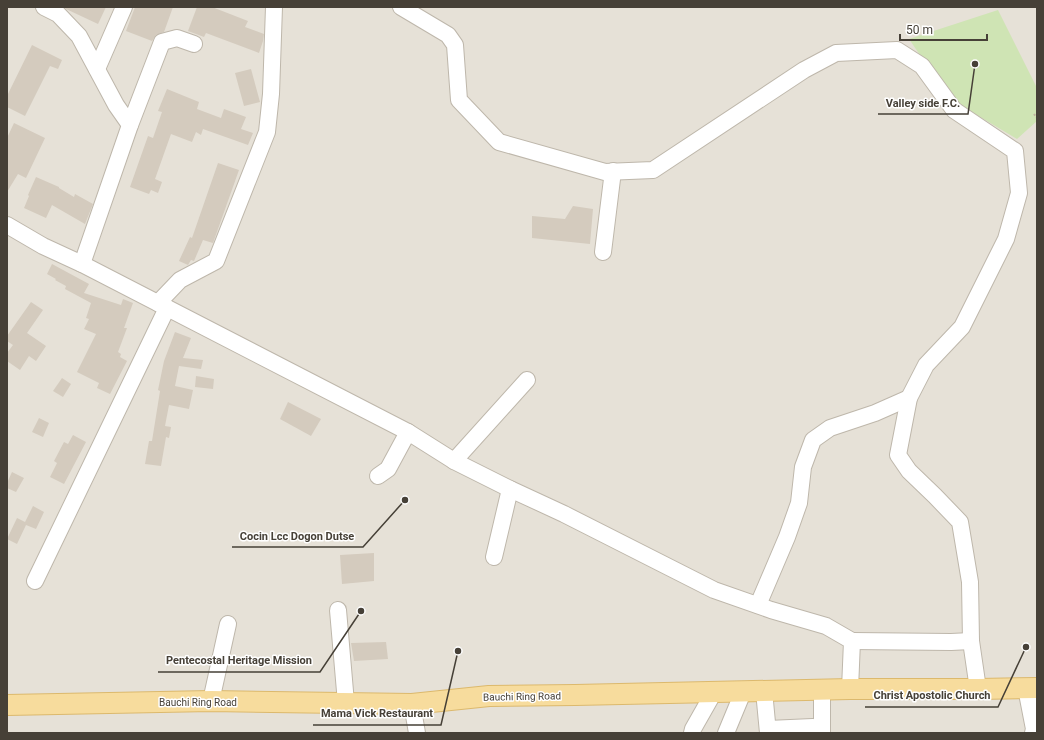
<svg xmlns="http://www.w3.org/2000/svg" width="1044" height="740" font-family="Roboto,sans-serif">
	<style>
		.residential { fill: #e6e1d7 }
		.garden { fill: #cfe4b4 }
		.building { fill: #d4cbbe }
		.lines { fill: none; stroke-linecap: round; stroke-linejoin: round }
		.minor-casing { stroke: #beb7ab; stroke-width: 18 }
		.major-casing { stroke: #dcb96d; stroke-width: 22 }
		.path { stroke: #bfb29e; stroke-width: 2; stroke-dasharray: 2 2; stroke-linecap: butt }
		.minor { stroke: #fff; stroke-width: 16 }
		.major { stroke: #f7dc9d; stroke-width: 20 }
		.labels { text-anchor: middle; stroke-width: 3; stroke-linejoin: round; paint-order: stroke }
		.street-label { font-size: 10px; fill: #464037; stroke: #fff }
		.leader { fill: none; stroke: #464037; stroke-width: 1.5 }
		.callout-dot { fill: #464037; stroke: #fff; stroke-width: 1.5 }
		.callout-label { font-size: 11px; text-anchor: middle; font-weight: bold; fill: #464037; stroke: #fff; stroke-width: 3; stroke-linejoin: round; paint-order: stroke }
	</style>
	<rect width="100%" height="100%" fill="#f3f0e8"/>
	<!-- residential -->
	<rect class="residential" x="7" y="7" width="1030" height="726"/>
	<!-- garden -->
	<polygon class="garden" points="998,10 1037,88 1037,121 1017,139 950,99 909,39"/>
	<!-- building -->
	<g class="building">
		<polygon points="64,7 106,7 98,24 66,9"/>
		<polygon points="135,7 173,7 164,32 156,35 152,41 126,31"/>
		<polygon points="197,7 212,7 248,21 245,27 264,34 263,41 259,53 206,33 204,37 188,31"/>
		<polygon points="32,45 62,60 58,69 50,66 25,116 7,107 7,96"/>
		<polygon points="251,69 260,102 244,106 235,73"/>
		<polygon points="167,89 199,102 197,109 221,118 224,109 246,117 241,129 253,133 248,145 203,129 201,135 196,132 192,142 171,134 155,179 162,182 158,193 151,190 149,194 130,187 148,136 153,138 162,112 158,111"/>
		<polygon points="14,123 45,138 26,178 18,174 7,192 7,138"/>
		<polygon points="218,163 239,170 213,243 203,240 194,261 191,260 188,265 179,261 190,237 192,238"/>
		<polygon points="36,177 59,187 59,188 74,197 75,194 93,204 85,224 52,205 46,218 24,208 29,196 28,195"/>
		<polygon points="573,206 593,209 590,244 532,238 532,216 565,219"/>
		<polygon points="52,264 89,284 84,293 121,305 123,299 133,303 124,328 127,328 118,352 121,354 120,357 127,361 110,394 97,388 99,383 77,372 96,334 84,329 89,319 86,318 91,303 65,289 66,286 55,280 56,279 47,274"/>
		<polygon points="31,302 43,310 27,333 46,346 36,361 29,356 20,370 7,361 7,353 13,345 7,341 7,336"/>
		<polygon points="175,332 191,338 183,358 203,360 201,369 179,366 175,386 193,390 189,409 169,405 165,426 171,427 169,438 166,437 161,466 145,464 149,441 152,441 160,391 158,390 164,361"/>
		<polygon points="196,376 214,379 213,389 195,387"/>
		<polygon points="62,378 71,384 63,397 53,391"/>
		<polygon points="288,402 321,419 311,436 280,419"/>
		<polygon points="39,418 49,423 43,437 32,432"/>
		<polygon points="73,435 86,442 64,484 50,477 57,463 54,461 64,442 68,444"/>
		<polygon points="12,472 24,478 16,492 7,488 7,483"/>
		<polygon points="33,506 44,512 36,529 26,525 17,544 7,539 17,518 25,522"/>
		<polygon points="374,553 374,581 342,584 340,555"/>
		<polygon points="386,642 388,659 354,661 351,643"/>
	</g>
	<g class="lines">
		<!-- minor casing -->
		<g class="minor-casing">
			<g id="minor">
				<polyline points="44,7 58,14 79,36 116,105 130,125"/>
				<polyline points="401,7 448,35 455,45 459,100 499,142 605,172 653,170 804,70 836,53 897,50 922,66 954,110 1015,151 1019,193 1006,239 962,327 926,365 909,398 898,455 909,471 935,496 960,522 970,582 971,641 978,689"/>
				<polyline points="97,69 124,7"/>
				<polyline points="7,225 43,246 82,264 408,432 454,461 510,489 564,514 714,590 771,610 826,626 852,641 850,689"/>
				<polyline points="603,252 613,171"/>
				<polyline points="82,264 130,125 162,42 177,38 194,44"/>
				<polyline points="158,303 180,280 216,261 267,132 271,94 274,7"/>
				<polyline points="454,461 527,380"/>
				<polyline points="378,476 388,469 408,432"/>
				<polyline points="494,557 510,489"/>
				<polyline points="35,581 167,308"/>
				<polyline points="758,605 787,537 799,503 803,467 813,440 830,428 875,413 909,398"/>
				<polyline points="338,610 346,703"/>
				<polyline points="852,641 951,642 971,641"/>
				<polyline points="1026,688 1034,729 1033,733"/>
				<polyline points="764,691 768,733"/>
				<polyline points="211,701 228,624"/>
				<polyline points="412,704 417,733"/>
				<polyline points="768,729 813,727"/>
				<polyline points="692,733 693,729 714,692"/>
				<polyline points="726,733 743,692"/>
				<polyline points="822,733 822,690"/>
			</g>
		</g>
		<!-- major casing -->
		<g class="major-casing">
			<polyline id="major" points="7,705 211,701 412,704 489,696 575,695 850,689 978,689 1037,688"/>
		</g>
		<!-- path -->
		<polyline class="path" points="1034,114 1037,118"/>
		<!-- minor -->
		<use href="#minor" class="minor"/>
		<!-- major -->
		<use href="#major" class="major"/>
	</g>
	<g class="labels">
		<!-- street labels -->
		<g class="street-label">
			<text transform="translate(522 696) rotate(-1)" y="4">Bauchi Ring Road</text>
			<text x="198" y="706">Bauchi Ring Road</text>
		</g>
	</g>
	<!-- callouts -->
	<path class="leader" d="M975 64L968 114H878M405 500L363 547H232M361 611L320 672H158M1026 647L998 707H865M458 651L441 725H313"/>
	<g class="callout-dot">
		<circle cx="975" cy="64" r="4"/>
		<circle cx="405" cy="500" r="4"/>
		<circle cx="361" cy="611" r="4"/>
		<circle cx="1026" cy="647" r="4"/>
		<circle cx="458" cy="651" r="4"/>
	</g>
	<g class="callout-label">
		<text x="923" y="107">Valley side F.C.</text>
		<text x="297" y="540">Cocin Lcc Dogon Dutse</text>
		<text x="239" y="664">Pentecostal Heritage Mission</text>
		<text x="932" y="699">Christ Apostolic Church</text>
		<text x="377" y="717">Mama Vick Restaurant</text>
	</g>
	<!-- border -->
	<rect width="1044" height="740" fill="none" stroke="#464037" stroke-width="16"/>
	<!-- scale -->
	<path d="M900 34v6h87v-6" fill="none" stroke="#464037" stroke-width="2"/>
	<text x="906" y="34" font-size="12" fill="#464037" stroke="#ffffff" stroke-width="3" paint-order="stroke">50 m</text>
</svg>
